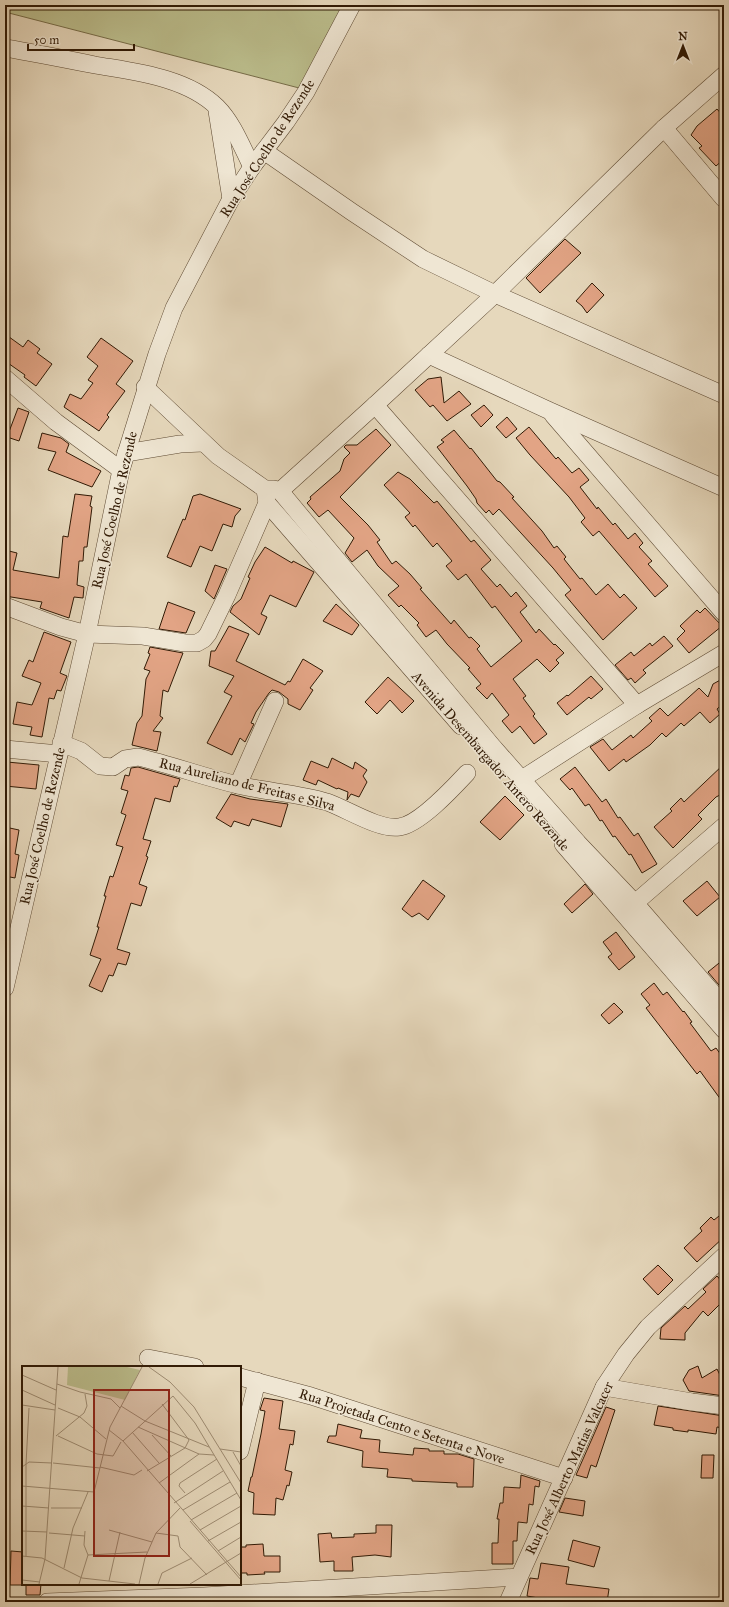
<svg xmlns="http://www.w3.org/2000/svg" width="729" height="1607" font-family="'IM FELL Great Primer',serif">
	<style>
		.green { fill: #bbbd8c; stroke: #766c48 }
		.building { fill: #e2a485; stroke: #311a05 }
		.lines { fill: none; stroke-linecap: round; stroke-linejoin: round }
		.minor-casing { stroke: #5e4a33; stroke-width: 18 }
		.minor { stroke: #efe6d3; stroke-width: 17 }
		.labels { text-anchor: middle; stroke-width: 3; stroke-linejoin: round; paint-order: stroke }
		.street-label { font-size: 14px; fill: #311a05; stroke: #efe6d3 }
		.inset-road { fill: none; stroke: #9e8c73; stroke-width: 1 }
		.view { fill: #8f2418; fill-opacity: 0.15; stroke: #8f2418; stroke-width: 2 }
		.inset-edge { fill: none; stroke: #311a05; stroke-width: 2 }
	</style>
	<rect width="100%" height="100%" fill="#e6d8bc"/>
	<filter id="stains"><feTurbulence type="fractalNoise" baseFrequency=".005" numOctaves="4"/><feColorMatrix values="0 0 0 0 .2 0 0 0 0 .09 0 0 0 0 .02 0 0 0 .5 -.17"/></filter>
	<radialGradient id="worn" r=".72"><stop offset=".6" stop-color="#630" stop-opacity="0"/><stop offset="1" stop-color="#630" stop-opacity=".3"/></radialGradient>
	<!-- green -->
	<polygon class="green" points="5,5 347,5 303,89 5,12"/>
	<!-- building -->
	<g class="building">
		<polygon points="717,109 724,117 724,159 716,166 699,148 702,146 691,135 697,126"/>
		<polygon points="565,239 581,253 540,293 526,278"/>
		<polygon points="592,283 604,295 587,313 582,306 576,301"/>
		<polygon points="5,334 23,347 28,340 40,349 37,353 52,364 36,386 24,377 25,375 5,361"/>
		<polygon points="101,338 133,361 116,384 125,391 107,415 109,417 99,431 64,407 70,394 81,399 93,383 88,380 98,366 87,357"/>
		<polygon points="441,377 444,403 459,391 471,404 447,421 433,405 430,407 415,390 428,379"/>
		<polygon points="484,405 493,415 481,427 471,415"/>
		<polygon points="18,408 29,412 19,441 7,437"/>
		<polygon points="507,417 517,429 506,438 496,427"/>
		<polygon points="529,427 556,459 558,457 572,473 579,468 589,480 580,487 597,509 598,507 613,525 615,523 628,539 635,533 643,543 639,547 652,561 648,564 668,586 655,597 599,531 593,536 581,522 585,518 569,497 530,455 516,438"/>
		<polygon points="376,429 391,445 340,497 368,525 380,540 377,542 392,564 396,561 410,574 422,588 420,589 451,624 454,620 469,638 471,637 480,646 477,649 491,667 522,641 495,606 492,608 466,574 458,580 446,566 452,561 437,543 433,547 415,525 413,527 405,517 410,513 384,485 398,472 410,479 434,503 437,501 471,542 474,540 491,560 481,569 497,587 500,584 511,597 516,592 527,606 520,612 536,633 539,629 554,645 555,644 564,653 556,660 559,663 550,672 537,659 513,679 526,696 523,698 535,714 533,716 547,734 534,744 520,726 512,733 502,721 509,715 492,693 487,699 476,688 481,684 468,669 470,668 447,644 436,630 426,637 417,625 419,623 401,605 399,607 388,595 399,586 378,566 367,550 352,562 345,553 354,538 328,510 319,517 307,503 311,499 310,497 340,471 344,459 350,453 344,447 346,445 357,445"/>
		<polygon points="454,430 470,449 471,448 497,481 500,482 514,497 512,498 542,531 554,548 557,546 566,557 564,559 580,579 582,578 596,595 608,584 620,598 624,594 637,608 603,640 565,595 571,590 553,568 499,509 493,515 489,510 486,513 477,503 476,499 467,486 437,447 444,442 441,440"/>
		<polygon points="42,433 61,438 69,444 66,452 101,471 92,487 48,470 56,452 38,448"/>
		<polygon points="75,494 92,496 90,506 92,507 87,547 84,547 83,561 79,561 77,585 84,587 83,598 74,597 69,618 40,608 42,602 5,596 5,550 17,553 13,570 59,578 63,536 68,537"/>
		<polygon points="200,494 241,509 235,516 232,527 223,524 212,551 200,546 191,567 167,557 183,519 185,520 193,496"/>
		<polygon points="265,547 292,563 293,561 314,572 296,607 270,595 261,614 267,617 259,635 230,612 233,606 241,599 250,578 248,577 255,562"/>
		<polygon points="215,565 227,569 214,599 205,591"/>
		<polygon points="168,602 195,612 186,633 159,629"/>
		<polygon points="336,604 359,625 352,635 323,621"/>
		<polygon points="705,608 722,626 689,653 677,639 685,631 680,626 697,610 700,613"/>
		<polygon points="229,626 249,634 236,661 285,685 288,681 290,682 303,659 323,671 310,688 313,690 300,710 288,704 288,699 279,692 272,690 269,693 256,712 251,723 254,724 245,742 240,738 232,755 207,743 232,696 224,692 234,676 209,666 211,651 215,651"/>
		<polygon points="44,632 71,642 60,673 67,676 61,691 57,690 54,699 49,698 42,737 30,735 32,727 13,724 17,702 32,705 41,683 22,676 29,660 33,662"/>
		<polygon points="664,636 673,646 643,670 646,673 635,683 631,678 628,680 615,665 631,652 634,656 650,643 652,646"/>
		<polygon points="150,647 183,653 168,692 163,690 160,716 163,718 153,731 161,732 157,751 132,745 137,723 142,716 146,679 150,671 144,669 150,654 148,653"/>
		<polygon points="591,676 603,689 591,699 589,697 567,715 557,703 567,695 568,696"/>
		<polygon points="388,677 414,701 402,713 390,700 377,714 365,702"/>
		<polygon points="724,678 724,703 717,709 720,714 710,723 700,712 684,726 681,723 666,737 662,733 650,745 626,762 624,759 609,771 590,747 603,739 612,750 631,735 633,738 652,721 649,718 660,708 668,716 699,688 708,697 713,684"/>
		<polygon points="332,758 353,769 355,762 367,770 363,776 367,782 359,797 351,794 347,800 348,792 338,788 337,789 318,780 316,785 303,780 311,761 328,768"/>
		<polygon points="7,762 39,765 36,789 5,786"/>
		<polygon points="724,764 724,793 716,797 698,815 702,819 673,848 654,827 672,811 670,809 681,798 684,802"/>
		<polygon points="138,767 180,779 177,787 174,786 170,802 155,798 143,839 151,841 146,856 148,857 139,884 147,887 141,906 131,903 117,949 130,953 126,965 118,963 113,976 109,975 102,992 89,986 101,959 90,955 99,927 97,927 106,896 104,896 110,876 113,877 123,847 116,845 126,815 121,813 128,791 121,789 125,775 129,776 131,768"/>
		<polygon points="575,767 602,802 606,799 618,818 620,817 634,836 638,833 657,864 642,873 631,854 629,855 615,836 613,837 602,820 600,821 589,804 585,806 572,788 570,790 560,779"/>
		<polygon points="231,794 250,799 288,804 281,827 252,819 249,826 234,821 231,827 216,818"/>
		<polygon points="505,796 524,815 500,840 480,822"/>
		<polygon points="5,827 19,830 15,854 19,855 15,878 5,876"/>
		<polygon points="423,880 445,896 428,920 419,913 412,917 402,909"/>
		<polygon points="707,881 720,897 697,916 683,901"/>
		<polygon points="585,884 593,894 572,913 564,904"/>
		<polygon points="616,932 635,957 619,970 608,957 612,954 603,942"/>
		<polygon points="724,959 724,991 708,972"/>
		<polygon points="654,983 663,995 667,992 683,1012 684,1011 692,1022 690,1023 711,1051 716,1048 724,1059 724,1104 700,1071 697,1074 646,1008 650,1005 641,994"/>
		<polygon points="614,1003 623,1012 609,1024 601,1015"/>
		<polygon points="724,1212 724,1237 697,1262 684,1248 702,1231 700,1228 711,1217 714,1220"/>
		<polygon points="658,1265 673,1280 658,1295 643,1279"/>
		<polygon points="717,1276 724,1284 724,1300 708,1316 703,1311 685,1333 685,1340 660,1339 661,1328 685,1306 688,1309 706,1292 703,1289"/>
		<polygon points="698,1366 702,1378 717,1369 720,1375 724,1375 724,1396 689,1391 683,1380 689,1370"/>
		<polygon points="264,1398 283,1401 279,1429 295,1431 293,1445 290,1444 285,1470 292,1472 289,1486 287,1485 283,1500 276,1498 275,1515 253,1514 254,1493 248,1491 251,1477 252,1477 261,1434 265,1411 260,1410"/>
		<polygon points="658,1406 724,1416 724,1428 717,1427 716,1434 688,1430 688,1432 673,1430 673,1428 654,1425"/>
		<polygon points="606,1407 615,1410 596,1467 591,1465 587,1478 576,1475"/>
		<polygon points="338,1424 362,1430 360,1438 380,1440 379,1452 413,1455 414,1448 429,1449 429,1451 444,1451 444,1454 458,1454 474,1459 473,1487 457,1487 457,1483 412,1481 412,1479 387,1477 388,1469 362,1467 363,1451 327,1442 329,1436 336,1436"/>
		<polygon points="702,1455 714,1455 713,1478 701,1478"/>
		<polygon points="521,1475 540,1481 539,1487 535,1486 533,1505 529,1504 527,1523 518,1522 517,1541 513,1541 513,1564 492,1564 492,1543 498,1543 499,1519 497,1519 500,1503 503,1503 504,1487 520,1488"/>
		<polygon points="565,1498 585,1501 583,1516 559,1512"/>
		<polygon points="376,1525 392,1525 391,1557 375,1555 352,1557 353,1571 334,1571 334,1561 320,1562 318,1534 331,1533 332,1538 354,1537 354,1534 376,1533"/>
		<polygon points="573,1540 600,1547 594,1567 568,1560"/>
		<polygon points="263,1544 264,1556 280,1556 280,1572 264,1572 265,1574 247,1575 247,1573 240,1573 240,1547 246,1547 246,1545"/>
		<polygon points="11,1551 23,1552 23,1585 10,1585"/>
		<polygon points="541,1563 569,1567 566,1584 609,1589 607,1602 562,1602 527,1596 530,1578 538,1579"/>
		<polygon points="26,1584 41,1584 40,1595 26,1595"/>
	</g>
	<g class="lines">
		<!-- minor casing -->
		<g class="minor-casing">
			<g id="minor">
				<path d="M5,48C35,53 65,59 95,65C135,72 186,77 217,107C233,123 242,147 252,167"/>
				<polyline points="217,111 231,199"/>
				<polyline points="664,128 724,199"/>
				<polyline points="264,151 352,212 423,259 495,294 724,395"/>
				<polyline points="429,355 550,411 724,488"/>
				<polyline points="5,378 56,422 121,470"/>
				<polyline points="145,387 218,456 265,489 274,489 280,491 493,747 578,843 635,903 724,1006"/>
				<polyline points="375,405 637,705"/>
				<polyline points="553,415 724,613"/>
				<polyline points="126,453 180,444 202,443"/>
				<polyline points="265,489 267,503 461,726"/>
				<polyline points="280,491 375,405 495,294 664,128 724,75"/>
				<polyline points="5,606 61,627 87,634 143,636 185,643 197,643 204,639 208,634 227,595 267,503"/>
				<path d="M61,743L81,751L100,766L113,767L125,759L138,757C172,765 204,777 238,785C267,792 298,793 327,802C347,809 379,830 399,827C419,825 453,788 467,773"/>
				<polyline points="5,749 59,754"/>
				<polyline points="522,779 637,705 724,653"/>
				<polyline points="238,785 275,701"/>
				<polyline points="563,844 724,1030"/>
				<polyline points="635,903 724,826"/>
				<polyline points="5,988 87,634 121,470 157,354 174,308 231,199 252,167 286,122 306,92 352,5"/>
				<polyline points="148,1358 195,1367"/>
				<polyline points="240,1377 311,1396 564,1478"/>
				<polyline points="604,1387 692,1402 724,1406"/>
				<polyline points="240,1451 257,1381"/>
				<polyline points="47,1602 204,1596 519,1577"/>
				<polyline points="508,1602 604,1387 626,1354 648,1327 724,1256"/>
			</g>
		</g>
		<!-- minor -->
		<use href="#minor" class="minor"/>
	</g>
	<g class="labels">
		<!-- street labels -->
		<g class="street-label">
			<text transform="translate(267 148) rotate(-57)" y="5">Rua José Coelho de Rezende</text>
			<text transform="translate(114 510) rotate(-77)" y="5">Rua José Coelho de Rezende</text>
			<text transform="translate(491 761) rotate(49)" y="5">Avenida Desembargador Antero Rezende</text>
			<text transform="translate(247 784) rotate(14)" y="5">Rua Aureliano de Freitas e Silva</text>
			<text transform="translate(42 826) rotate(-77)" y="5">Rua José Coelho de Rezende</text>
			<text transform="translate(402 1426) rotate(18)" y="5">Rua Projetada Cento e Setenta e Nove</text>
			<text transform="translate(569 1468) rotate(-65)" y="5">Rua José Alberto Matias Valcacer</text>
		</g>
	</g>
	<!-- overview -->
	<g transform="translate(22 1366)">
		<rect width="219" height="219" fill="#e6d8bc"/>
		<path d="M46,1H105L118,4L103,34L45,19Z" fill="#bbbd8c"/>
		<path class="inset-road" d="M127,1L148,16L172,41L219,117M0,9L34,24M35,18L58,26L89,33L98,42M0,24L33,39M0,39L33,44M99,40L123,55L187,81M36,42L58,51L84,73M116,61L177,88L192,89M87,64L101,75L219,211M110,66L137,97M130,69L149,90M34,70L62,47L65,40L63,28M36,70L75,88L91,90L99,76M101,75L151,30L173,57L219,134M198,83L219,86M211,86L219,100M31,97L78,102M0,101L7,96L30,97M78,101L112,109L120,104M125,105L163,82L167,74L140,38M137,117L177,88M0,120L72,126L88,61L120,1M163,127L157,120L158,117L195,93M152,137L201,105M0,140L27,142M29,142H60M161,144L208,116M169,154L215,127M168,155L219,214M87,164L130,176M178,164L219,140M0,165L25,166M27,167L63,170M134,167L156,170L158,181L185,209M186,175L219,156M196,185L219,171M66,189L125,186M0,190L20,192L60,212L113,218M4,190V98L7,42M42,202L51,162L66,126M0,214L18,216M87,215L98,166M17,218L23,193L36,1M57,218L66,189L62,179L63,165M117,218L123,192L134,167L158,142M136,218L140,207L170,192M168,218L219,187"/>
		<path class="view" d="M72,24H147V190H72Z"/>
		<rect width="219" height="219" class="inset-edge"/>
	</g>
	<!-- margin -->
	<rect width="729" height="1607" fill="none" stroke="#e6d8bc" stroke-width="20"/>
	<rect x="6" y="6" width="717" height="1595" fill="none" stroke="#311a05" stroke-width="2"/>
	<rect x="10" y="10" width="709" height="1587" fill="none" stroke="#311a05"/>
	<!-- north arrow -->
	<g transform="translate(683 46)" stroke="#efe6d3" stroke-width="3" paint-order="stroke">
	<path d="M0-3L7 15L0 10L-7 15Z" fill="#311a05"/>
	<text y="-6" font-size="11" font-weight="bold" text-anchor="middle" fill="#311a05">N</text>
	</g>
	<!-- scale -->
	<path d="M28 44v6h106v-6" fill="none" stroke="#311a05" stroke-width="2"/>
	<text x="34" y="44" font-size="12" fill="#311a05" stroke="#efe6d3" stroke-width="3" paint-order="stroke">50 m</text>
	<rect width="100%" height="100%" filter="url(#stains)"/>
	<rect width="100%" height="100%" fill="url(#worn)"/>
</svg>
